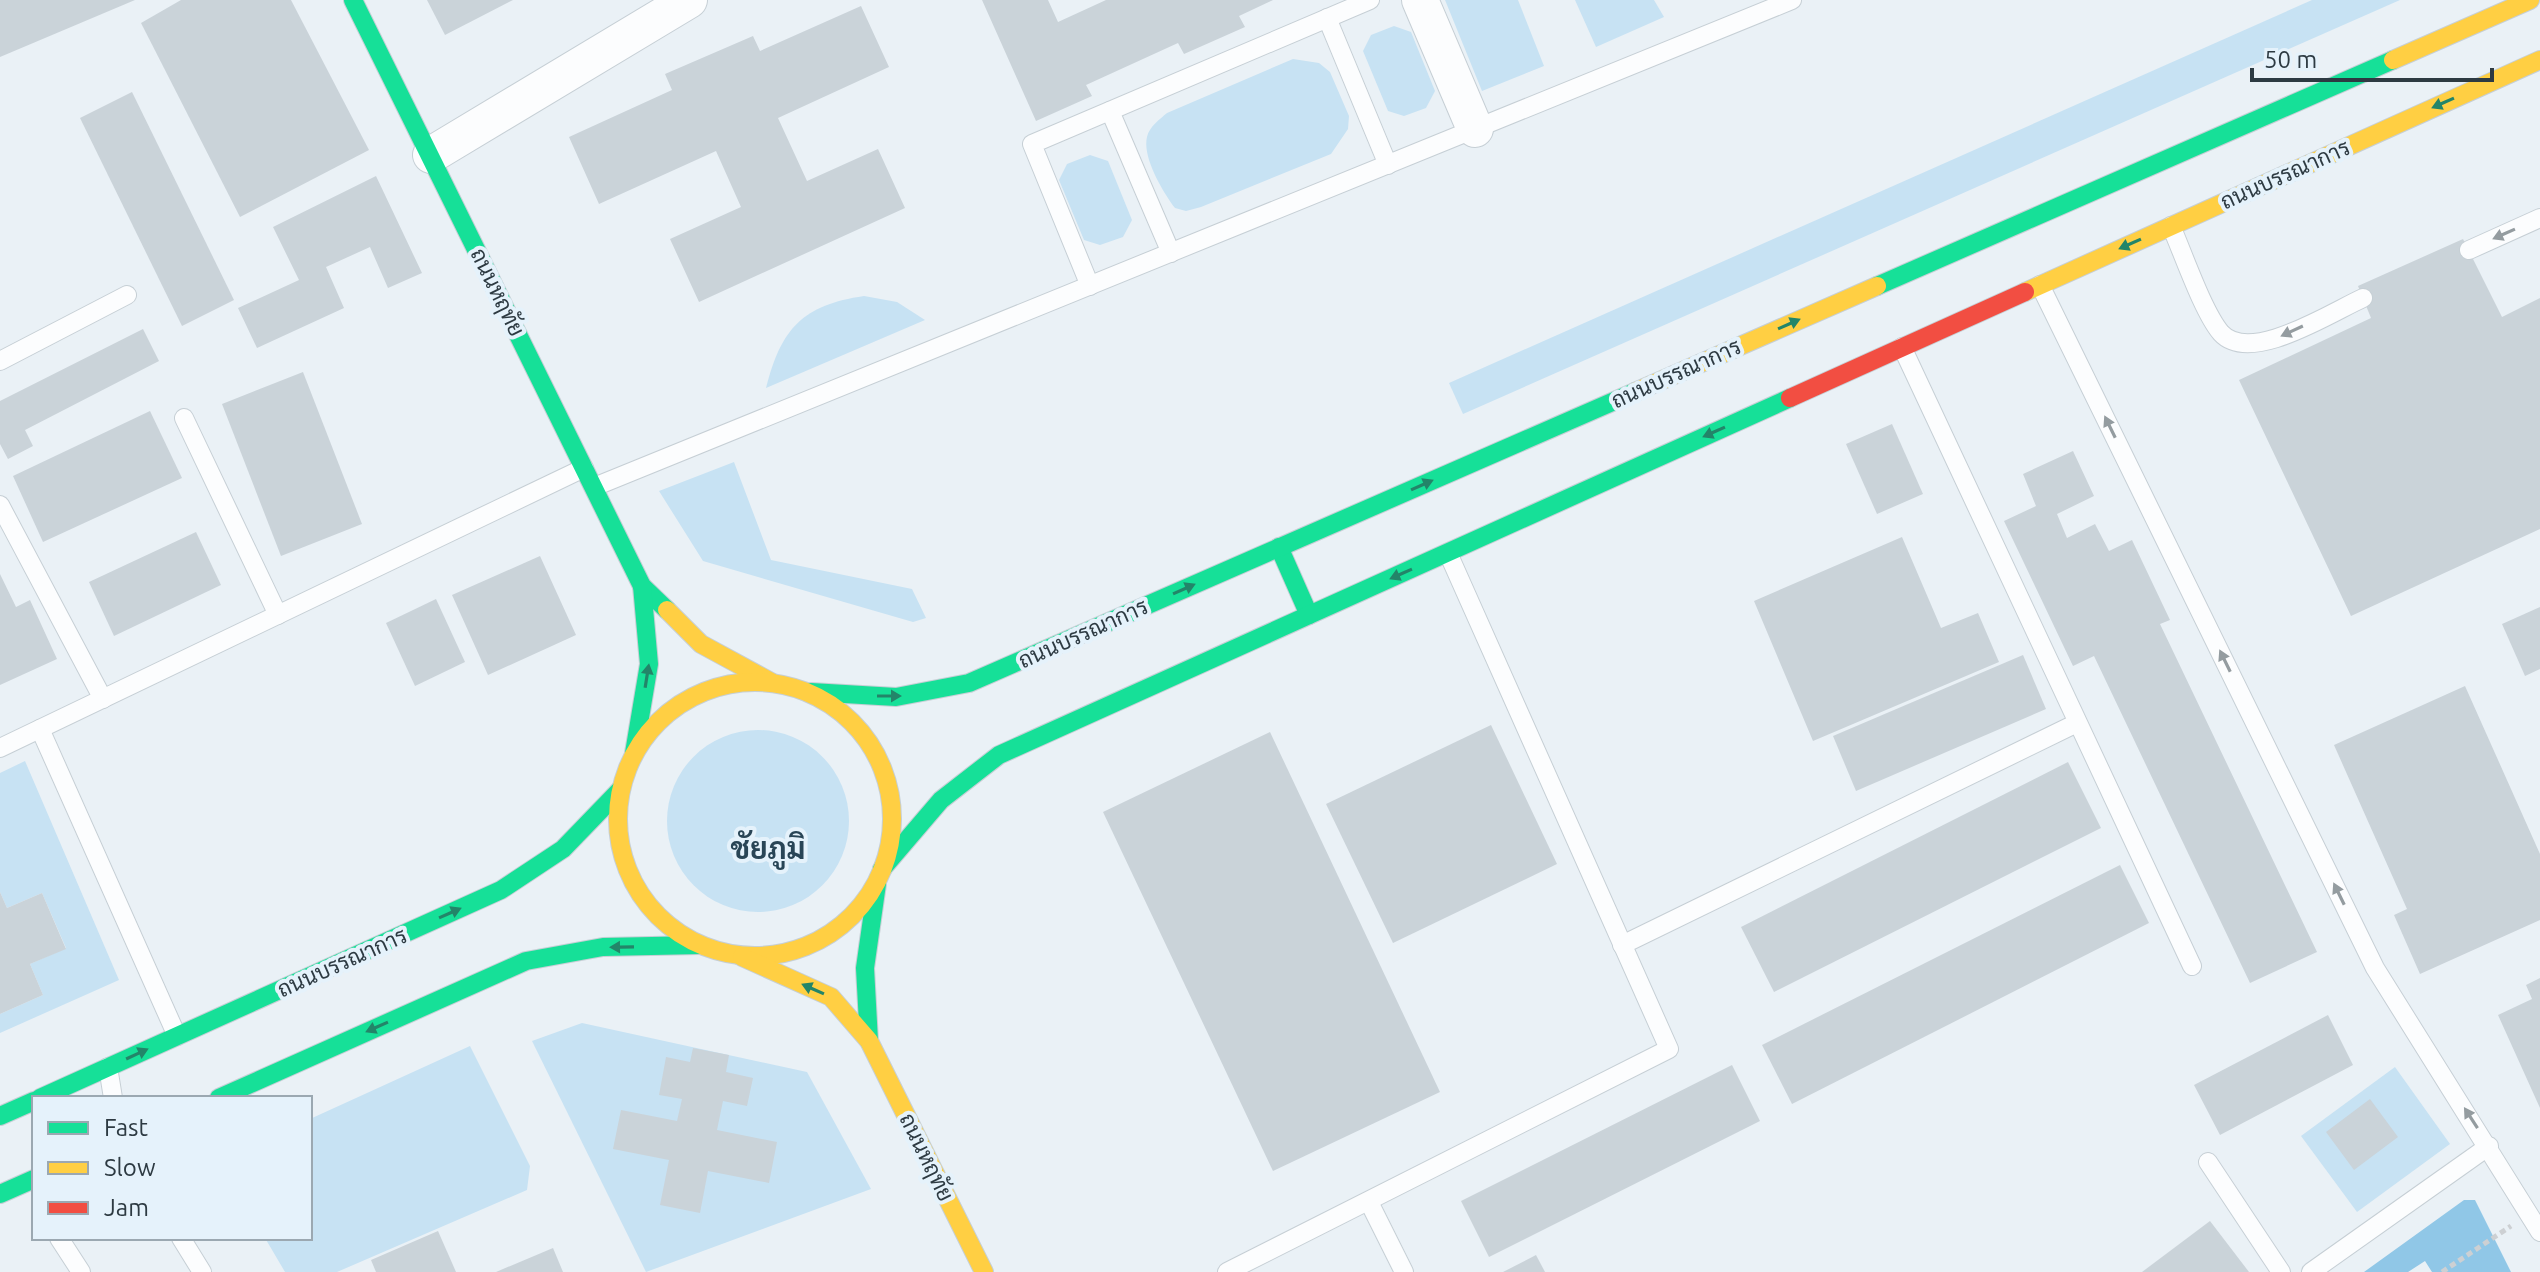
<svg xmlns="http://www.w3.org/2000/svg" width="2540" height="1272" font-family="Ubuntu,Sarabun,sans-serif">
	<style>
		.green { fill: #c7e2f3 }
		.water { fill: #90c7e7 }
		.building { fill: #cad3d9 }
		.lines { fill: none; stroke-linecap: round; stroke-linejoin: round }
		.lane-casing { stroke: #c6cfd5; stroke-width: 20 }
		.street-casing { stroke: #c6cfd5; stroke-width: 38 }
		.fast-casing { stroke: #c6cfd5; stroke-width: 20 }
		.slow-casing { stroke: #c6cfd5; stroke-width: 20 }
		.jam-casing { stroke: #c6cfd5; stroke-width: 20 }
		.path { stroke: #cdd0d3; stroke-width: 5; stroke-dasharray: 6 4; stroke-linecap: butt }
		.lane { stroke: #fcfdfe; stroke-width: 18 }
		.street { stroke: #fcfdfe; stroke-width: 36 }
		.fast { stroke: #16e098; stroke-width: 18 }
		.slow { stroke: #ffcf43; stroke-width: 18 }
		.jam { stroke: #f24e42; stroke-width: 18 }
		.oneway { fill: #238569 }
		.oneway2 { fill: #949ca0 }
		.labels { text-anchor: middle; stroke-width: 8; stroke-linejoin: round; paint-order: stroke }
		.street-label { font-size: 22px; fill: #2d3a42; stroke: #e5f2fb }
		.district-label { font-size: 30px; font-weight: bold; fill: #294556; stroke: #e5f2fb }
	</style>
	<rect width="100%" height="100%" fill="#eaf1f6"/>
	<!-- green -->
	<g class="green">
		<polygon points="1445,0 1518,0 1544,66 1482,91"/>
		<polygon points="1575,0 1654,0 1664,17 1596,47"/>
		<polygon points="2312,0 2400,0 1463,414 1449,383"/>
		<polygon points="1394,26 1411,32 1435,91 1426,108 1404,116 1388,111 1363,51 1371,35"/>
		<path d="M1293,59L1319,63L1330,72L1349,116L1348,129L1331,154L1201,207L1186,211L1175,208C1163,192 1142,157 1147,137C1149,127 1160,119 1167,113Z"/>
		<polygon points="1090,155 1108,161 1132,220 1123,237 1100,245 1084,240 1059,180 1067,164"/>
		<path d="M864,296L897,302L925,320L766,388C781,328 803,305 864,296Z"/>
		<polygon points="734,462 771,560 912,589 926,618 913,622 703,561 659,491"/>
		<circle cx="758" cy="821" r="91"/>
		<polygon points="25,761 119,980 0,1033 0,1014 43,995 30,964 66,948 42,893 7,908 0,892 0,773"/>
		<polygon points="582,1023 807,1072 871,1189 646,1272 532,1041"/>
		<polygon points="470,1046 530,1166 527,1190 337,1272 285,1272 265,1238 310,1238 310,1119"/>
		<polygon points="2395,1067 2450,1144 2357,1212 2301,1136"/>
	</g>
	<!-- water -->
	<polygon class="water" points="2464,1200 2475,1200 2511,1272 2432,1272 2425,1261 2408,1272 2364,1272"/>
	<!-- building -->
	<g class="building">
		<polygon points="0,0 135,0 0,57"/>
		<polygon points="181,0 291,0 369,150 240,217 141,23"/>
		<polygon points="427,0 513,0 445,35"/>
		<polygon points="982,0 1048,0 1058,22 1106,0 1273,0 1239,16 1245,27 1184,54 1178,43 1086,85 1092,96 1036,121"/>
		<polygon points="861,6 889,67 778,118 807,181 878,149 905,208 699,302 670,239 741,207 716,151 599,204 569,137 672,90 665,74 753,36 760,51"/>
		<polygon points="132,92 234,300 182,326 80,118"/>
		<polygon points="376,176 422,273 388,288 370,247 326,267 344,308 257,348 238,308 299,280 273,227"/>
		<polygon points="2463,239 2502,317 2540,298 2540,529 2351,616 2239,380 2371,318 2358,286"/>
		<polygon points="143,329 159,361 25,430 33,446 8,459 0,444 0,401"/>
		<polygon points="303,372 362,524 281,556 222,404"/>
		<polygon points="150,411 182,478 43,542 13,476"/>
		<polygon points="1892,424 1923,494 1877,514 1846,444"/>
		<polygon points="2073,451 2094,496 2057,514 2067,538 2095,524 2109,551 2132,540 2170,620 2160,624 2317,952 2250,983 2094,656 2073,666 2004,521 2036,506 2023,474"/>
		<polygon points="196,532 221,585 114,636 89,582"/>
		<polygon points="1902,537 1941,628 1978,613 1999,662 1813,741 1754,601"/>
		<polygon points="540,556 576,635 488,675 452,595"/>
		<polygon points="0,574 16,607 30,600 57,659 0,685"/>
		<polygon points="436,599 465,662 415,686 386,623"/>
		<polygon points="2540,607 2540,669 2525,676 2502,624"/>
		<polygon points="2023,655 2046,709 1856,791 1833,736"/>
		<polygon points="2465,686 2540,854 2540,920 2420,974 2394,915 2407,909 2334,745"/>
		<polygon points="1491,725 1557,864 1393,943 1326,804"/>
		<polygon points="1270,732 1440,1092 1273,1171 1103,812"/>
		<polygon points="2068,762 2101,828 1774,992 1741,927"/>
		<polygon points="2120,865 2149,923 1792,1104 1762,1045"/>
		<polygon points="0,892 7,908 42,893 66,949 30,964 43,995 0,1014"/>
		<polygon points="2540,978 2540,1108 2498,1015 2532,999 2526,985"/>
		<polygon points="2328,1015 2353,1065 2220,1135 2194,1085"/>
		<polygon points="693,1048 729,1055 726,1072 753,1078 747,1106 723,1101 717,1130 777,1142 769,1183 708,1171 700,1213 660,1205 669,1160 613,1149 621,1110 677,1121 682,1099 659,1095 666,1057 690,1062"/>
		<polygon points="1732,1065 1760,1121 1489,1257 1461,1201"/>
		<polygon points="2370,1099 2398,1137 2354,1170 2326,1132"/>
		<polygon points="2210,1221 2249,1272 2142,1272"/>
		<polygon points="438,1231 456,1272 376,1272 371,1260"/>
		<polygon points="553,1248 563,1272 496,1272"/>
		<polygon points="1536,1255 1545,1272 1503,1272"/>
	</g>
	<g class="lines">
		<!-- lane casing -->
		<g class="lane-casing">
			<g id="lane">
				<polyline points="1327,18 1388,165"/>
				<polyline points="1110,111 1171,253"/>
				<path d="M2171,226C2183,253 2203,312 2221,333C2250,365 2330,313 2363,298"/>
				<polyline points="2469,250 2540,218"/>
				<polyline points="2040,285 2375,968 2540,1232"/>
				<polyline points="1090,286 1032,144 1370,0"/>
				<polyline points="1902,347 2192,966"/>
				<polyline points="0,361 127,295"/>
				<polyline points="184,418 278,615"/>
				<polyline points="594,487 1792,0"/>
				<polyline points="0,505 103,699"/>
				<polyline points="40,729 177,1036"/>
				<polyline points="0,748 584,468"/>
				<polyline points="1622,945 2077,723"/>
				<polyline points="108,1067 113,1098"/>
				<polyline points="2208,1162 2281,1272"/>
				<polyline points="1369,1202 1404,1272"/>
				<polyline points="59,1238 81,1272"/>
				<polyline points="181,1238 202,1272"/>
				<polyline points="1227,1272 1669,1049 1448,553"/>
				<polyline points="2311,1272 2489,1146"/>
			</g>
		</g>
		<!-- street casing -->
		<g class="street-casing">
			<g id="street">
				<polyline points="1420,0 1475,129"/>
				<polyline points="431,155 689,0"/>
			</g>
		</g>
		<!-- fast casing -->
		<g class="fast-casing">
			<g id="fast">
				<polyline points="353,0 642,586 667,610"/>
				<polyline points="1877,286 2393,60"/>
				<polyline points="1279,547 1309,615"/>
				<polyline points="811,692 896,697 969,683 1635,392"/>
				<polyline points="634,753 649,664 642,586"/>
				<polyline points="882,869 941,800 999,755 1790,398"/>
				<polyline points="869,1041 865,968 877,884"/>
				<polyline points="40,1098 501,890 563,849 620,790"/>
				<polyline points="219,1098 526,961 603,947 700,945"/>
				<polyline points="0,1116 34,1101"/>
				<polyline points="0,1194 34,1179"/>
			</g>
		</g>
		<!-- slow casing -->
		<g class="slow-casing">
			<g id="slow">
				<polyline points="2393,60 2530,0"/>
				<polyline points="2025,292 2540,60"/>
				<polyline points="1635,392 1877,286"/>
				<polyline points="667,610 701,644 771,682"/>
				<circle cx="755" cy="819" r="137"/>
				<polyline points="742,957 831,997 869,1041 984,1272"/>
			</g>
		</g>
		<!-- jam casing -->
		<g class="jam-casing">
			<polyline id="jam" points="1790,398 2025,292"/>
		</g>
		<!-- path -->
		<polyline class="path" points="2442,1272 2511,1226"/>
		<!-- lane -->
		<use href="#lane" class="lane"/>
		<!-- street -->
		<use href="#street" class="street"/>
		<!-- fast -->
		<use href="#fast" class="fast"/>
		<!-- slow -->
		<use href="#slow" class="slow"/>
		<!-- jam -->
		<use href="#jam" class="jam"/>
	</g>
	<!-- one-way arrows -->
	<defs><path id="oneway-solid" d="M-6-.8H1V-3.2L6.5 0L1 3.2V.8H-6Z" transform="scale(2)"/></defs>
	<g class="oneway">
		<use href="#oneway-solid" transform="translate(2443 103) rotate(156)"/>
		<use href="#oneway-solid" transform="translate(2130 244) rotate(156)"/>
		<use href="#oneway-solid" transform="translate(1789 324) rotate(-24)"/>
		<use href="#oneway-solid" transform="translate(1714 432) rotate(156)"/>
		<use href="#oneway-solid" transform="translate(1422 485) rotate(-24)"/>
		<use href="#oneway-solid" transform="translate(1401 574) rotate(156)"/>
		<use href="#oneway-solid" transform="translate(1184 589) rotate(-24)"/>
		<use href="#oneway-solid" transform="translate(647 676) rotate(-81)"/>
		<use href="#oneway-solid" transform="translate(889 696)"/>
		<use href="#oneway-solid" transform="translate(450 913) rotate(-24)"/>
		<use href="#oneway-solid" transform="translate(622 947) rotate(179)"/>
		<use href="#oneway-solid" transform="translate(813 989) rotate(-156)"/>
		<use href="#oneway-solid" transform="translate(377 1027) rotate(156)"/>
		<use href="#oneway-solid" transform="translate(137 1054) rotate(-25)"/>
	</g>
	<g class="oneway2">
		<use href="#oneway-solid" transform="translate(2504 234) rotate(156)"/>
		<use href="#oneway-solid" transform="translate(2292 331) rotate(155)"/>
		<use href="#oneway-solid" transform="translate(2110 427) rotate(-116)"/>
		<use href="#oneway-solid" transform="translate(2225 661) rotate(-116)"/>
		<use href="#oneway-solid" transform="translate(2339 894) rotate(-116)"/>
		<use href="#oneway-solid" transform="translate(2471 1118) rotate(-123)"/>
	</g>
	<g class="labels">
		<!-- street labels -->
		<g class="street-label">
			<text transform="translate(2285 174) rotate(-24)" y="8">ถนนบรรณาการ</text>
			<text transform="translate(498 292) rotate(64)" y="8">ถนนหฤทัย</text>
			<text transform="translate(1676 373) rotate(-24)" y="8">ถนนบรรณาการ</text>
			<text transform="translate(1083 633) rotate(-24)" y="8">ถนนบรรณาการ</text>
			<text transform="translate(342 962) rotate(-24)" y="8">ถนนบรรณาการ</text>
			<text transform="translate(927 1157) rotate(64)" y="8">ถนนหฤทัย</text>
		</g>
		<!-- district labels -->
		<g class="district-label">
			<text x="768" y="859">ชัยภูมิ</text>
		</g>
	</g>
	<!-- legend -->
	<rect x="32" y="1096" width="280" height="144" fill="#e5f2fb" stroke="#9ba8b1" stroke-width="2"/>
	<rect x="48" y="1122" width="40" height="12" fill="#16e098" stroke="#9ba8b1" stroke-width="2"/>
	<text x="104" y="1136" font-size="24" fill="#2d3a42">Fast</text>
	<rect x="48" y="1162" width="40" height="12" fill="#ffcf43" stroke="#9ba8b1" stroke-width="2"/>
	<text x="104" y="1176" font-size="24" fill="#2d3a42">Slow</text>
	<rect x="48" y="1202" width="40" height="12" fill="#f24e42" stroke="#9ba8b1" stroke-width="2"/>
	<text x="104" y="1216" font-size="24" fill="#2d3a42">Jam</text>
	<!-- scale -->
	<path d="M2252 68v12h240v-12" fill="none" stroke="#2d3a42" stroke-width="4"/>
	<text x="2264" y="68" font-size="24" fill="#2d3a42" stroke="#e5f2fb" stroke-width="6" paint-order="stroke">50 m</text>
</svg>
